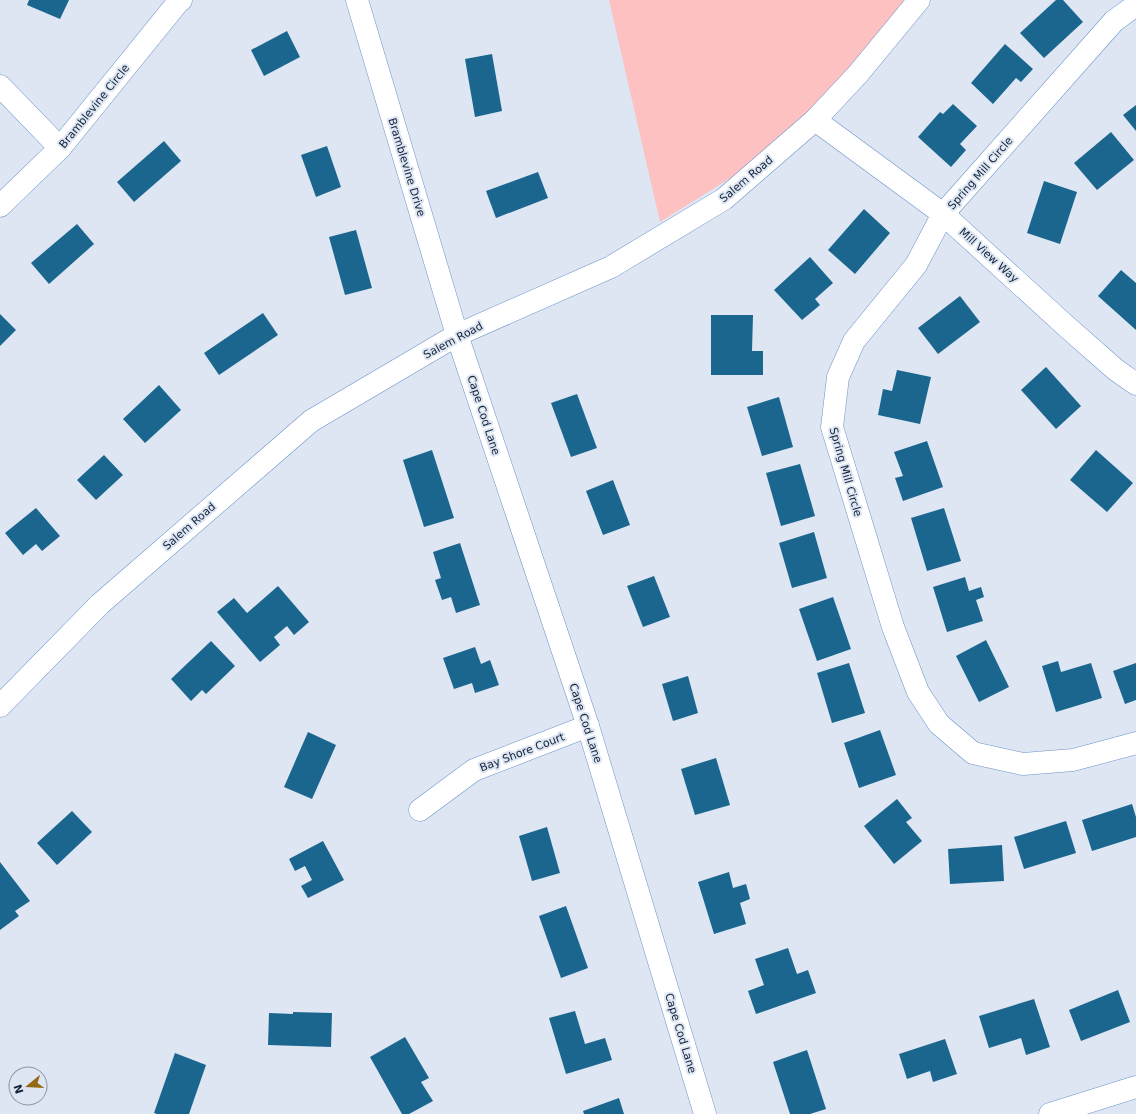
<svg xmlns="http://www.w3.org/2000/svg" width="1136" height="1114" font-family="'DejaVu Sans',sans-serif">
	<style>
		.green { fill: #fec1c1 }
		.building { fill: #1b668f }
		.lines { fill: none; stroke-linecap: round; stroke-linejoin: round }
		.minor-casing { stroke: #6b92cb; stroke-width: 23 }
		.minor { stroke: #fff; stroke-width: 22 }
		.labels { text-anchor: middle; stroke-width: 4; stroke-linejoin: round; paint-order: stroke }
		.street-label { font-size: 11px; fill: #132239; stroke: #dde6f2 }
	</style>
	<rect width="100%" height="100%" fill="#dde6f2"/>
	<!-- green -->
	<polygon class="green" points="609,0 919,0 788,142 660,222"/>
	<!-- building -->
	<g class="building">
		<polygon points="29,0 69,0 60,19 27,5"/>
		<polygon points="1056,0 1063,0 1083,22 1044,58 1020,33"/>
		<polygon points="287,31 300,57 264,76 251,50"/>
		<polygon points="1005,44 1033,69 1021,82 1016,78 993,104 971,83"/>
		<polygon points="492,54 502,111 475,117 465,59"/>
		<polygon points="953,104 977,126 960,144 966,150 951,167 918,137 940,112 943,114"/>
		<polygon points="1136,105 1136,131 1123,115"/>
		<polygon points="1111,132 1134,160 1097,190 1074,163"/>
		<polygon points="164,141 181,161 134,202 117,182"/>
		<polygon points="327,146 341,187 316,197 301,155"/>
		<polygon points="538,172 548,198 496,218 486,191"/>
		<polygon points="1044,181 1077,192 1060,244 1027,233"/>
		<polygon points="864,209 890,233 855,274 828,250"/>
		<polygon points="77,224 94,244 49,284 31,263"/>
		<polygon points="356,230 372,288 345,295 329,237"/>
		<polygon points="810,257 833,283 815,299 820,305 802,320 774,290"/>
		<polygon points="1121,270 1136,283 1136,330 1098,296"/>
		<polygon points="960,296 980,322 938,354 918,328"/>
		<polygon points="263,313 278,335 219,375 204,353"/>
		<polygon points="0,314 16,330 0,346"/>
		<polygon points="711,315 753,315 752,351 763,351 763,375 711,375"/>
		<polygon points="1046,367 1081,406 1056,429 1021,390"/>
		<polygon points="897,370 931,377 920,424 878,415 883,389 892,391"/>
		<polygon points="159,385 181,410 145,443 123,419"/>
		<polygon points="577,394 597,448 571,457 551,403"/>
		<polygon points="779,397 793,447 762,456 747,407"/>
		<polygon points="927,441 943,487 903,501 895,478 903,476 894,452"/>
		<polygon points="432,450 454,518 424,527 403,460"/>
		<polygon points="1096,450 1133,483 1107,512 1070,480"/>
		<polygon points="104,455 123,475 96,500 77,480"/>
		<polygon points="800,464 815,516 781,526 766,473"/>
		<polygon points="613,480 630,525 603,535 586,491"/>
		<polygon points="36,508 60,536 42,551 36,544 23,555 5,533"/>
		<polygon points="944,508 961,561 927,571 911,518"/>
		<polygon points="814,532 827,578 792,588 779,543"/>
		<polygon points="460,543 480,605 456,613 451,597 442,600 435,580 441,578 433,552"/>
		<polygon points="654,576 670,617 643,627 627,586"/>
		<polygon points="965,577 969,591 981,587 984,597 976,600 983,621 947,632 933,587"/>
		<polygon points="278,586 309,622 294,635 287,626 274,637 280,645 260,662 217,612 234,598 247,613"/>
		<polygon points="833,597 851,649 817,661 799,609"/>
		<polygon points="986,640 1009,687 979,702 956,656"/>
		<polygon points="211,641 235,666 206,694 202,690 191,701 171,679"/>
		<polygon points="475,647 481,664 490,660 499,685 475,693 472,683 454,689 443,658"/>
		<polygon points="1058,661 1061,672 1091,663 1102,698 1056,712 1042,666"/>
		<polygon points="849,663 865,713 832,723 817,673"/>
		<polygon points="1136,663 1136,700 1125,704 1113,671"/>
		<polygon points="688,676 698,713 673,721 662,684"/>
		<polygon points="880,730 896,775 859,788 844,743"/>
		<polygon points="308,732 336,745 312,799 284,787"/>
		<polygon points="716,758 730,805 695,815 681,769"/>
		<polygon points="897,799 912,818 906,822 922,841 894,864 864,826"/>
		<polygon points="1132,804 1136,817 1136,837 1092,851 1082,820"/>
		<polygon points="72,811 92,832 57,865 37,843"/>
		<polygon points="1066,821 1076,853 1024,869 1014,837"/>
		<polygon points="547,827 560,873 532,881 519,836"/>
		<polygon points="323,841 344,880 308,898 301,886 312,880 305,866 295,871 289,859"/>
		<polygon points="1002,845 1004,881 950,884 948,849"/>
		<polygon points="0,862 30,901 15,911 19,916 0,930"/>
		<polygon points="729,872 733,888 746,884 750,899 740,903 746,924 714,934 698,882"/>
		<polygon points="566,906 588,968 561,978 539,916"/>
		<polygon points="788,948 797,974 808,970 816,993 756,1014 748,991 764,985 755,959"/>
		<polygon points="1118,990 1130,1022 1081,1041 1069,1010"/>
		<polygon points="1034,999 1050,1047 1026,1055 1021,1038 989,1048 979,1016"/>
		<polygon points="575,1011 585,1044 605,1038 612,1060 566,1074 549,1018"/>
		<polygon points="293,1012 332,1013 331,1047 268,1045 269,1013 293,1014"/>
		<polygon points="405,1037 429,1078 421,1082 433,1101 409,1114 402,1114 370,1057"/>
		<polygon points="945,1039 957,1074 933,1082 930,1071 907,1079 899,1054"/>
		<polygon points="807,1050 826,1109 810,1114 790,1114 773,1062"/>
		<polygon points="175,1053 206,1065 189,1114 157,1114 154,1113"/>
		<polygon points="619,1098 624,1114 584,1114 583,1111"/>
	</g>
	<g class="lines">
		<!-- minor casing -->
		<g class="minor-casing">
			<g id="minor">
				<polyline points="357,0 457,335 588,726 705,1114"/>
				<polyline points="1136,5 1114,21 943,214 916,265 854,341 838,377 832,427 893,627 918,692 939,724 973,753 1023,764 1073,760 1136,743"/>
				<polyline points="0,86 60,148"/>
				<polyline points="815,120 943,214 1066,326 1116,370 1136,384"/>
				<polyline points="0,206 60,148 179,1 181,0"/>
				<polyline points="0,706 100,604 311,421 457,335 611,267 724,199 815,120 858,74 919,0"/>
				<polyline points="420,810 474,770 588,726"/>
				<polyline points="1050,1114 1136,1087"/>
			</g>
		</g>
		<!-- minor -->
		<use href="#minor" class="minor"/>
	</g>
	<g class="labels">
		<!-- street labels -->
		<g class="street-label">
			<text transform="translate(94 106) rotate(-51)" y="4">Bramblevine Circle</text>
			<text transform="translate(407 167) rotate(73)" y="4">Bramblevine Drive</text>
			<text transform="translate(980 173) rotate(-49)" y="4">Spring Mill Circle</text>
			<text transform="translate(746 179) rotate(-40)" y="4">Salem Road</text>
			<text transform="translate(989 255) rotate(42)" y="4">Mill View Way</text>
			<text transform="translate(453 340) rotate(-28)" y="4">Salem Road</text>
			<text transform="translate(484 415) rotate(72)" y="4">Cape Cod Lane</text>
			<text transform="translate(846 472) rotate(74)" y="4">Spring Mill Circle</text>
			<text transform="translate(189 526) rotate(-41)" y="4">Salem Road</text>
			<text transform="translate(586 723) rotate(72)" y="4">Cape Cod Lane</text>
			<text transform="translate(522 752) rotate(-21)" y="4">Bay Shore Court</text>
			<text transform="translate(681 1033) rotate(73)" y="4">Cape Cod Lane</text>
		</g>
	</g>
	<!-- north arrow -->
	<g transform="translate(28 1086) rotate(252)"><circle r="19" fill="#dde6f2" stroke="#8c98a8"/>
	<path d="M0-3L7 15L0 10L-7 15Z" fill="#946914"/>
	<text y="-6" font-size="11" font-weight="bold" text-anchor="middle" fill="#132239">N</text>
	</g>
</svg>
